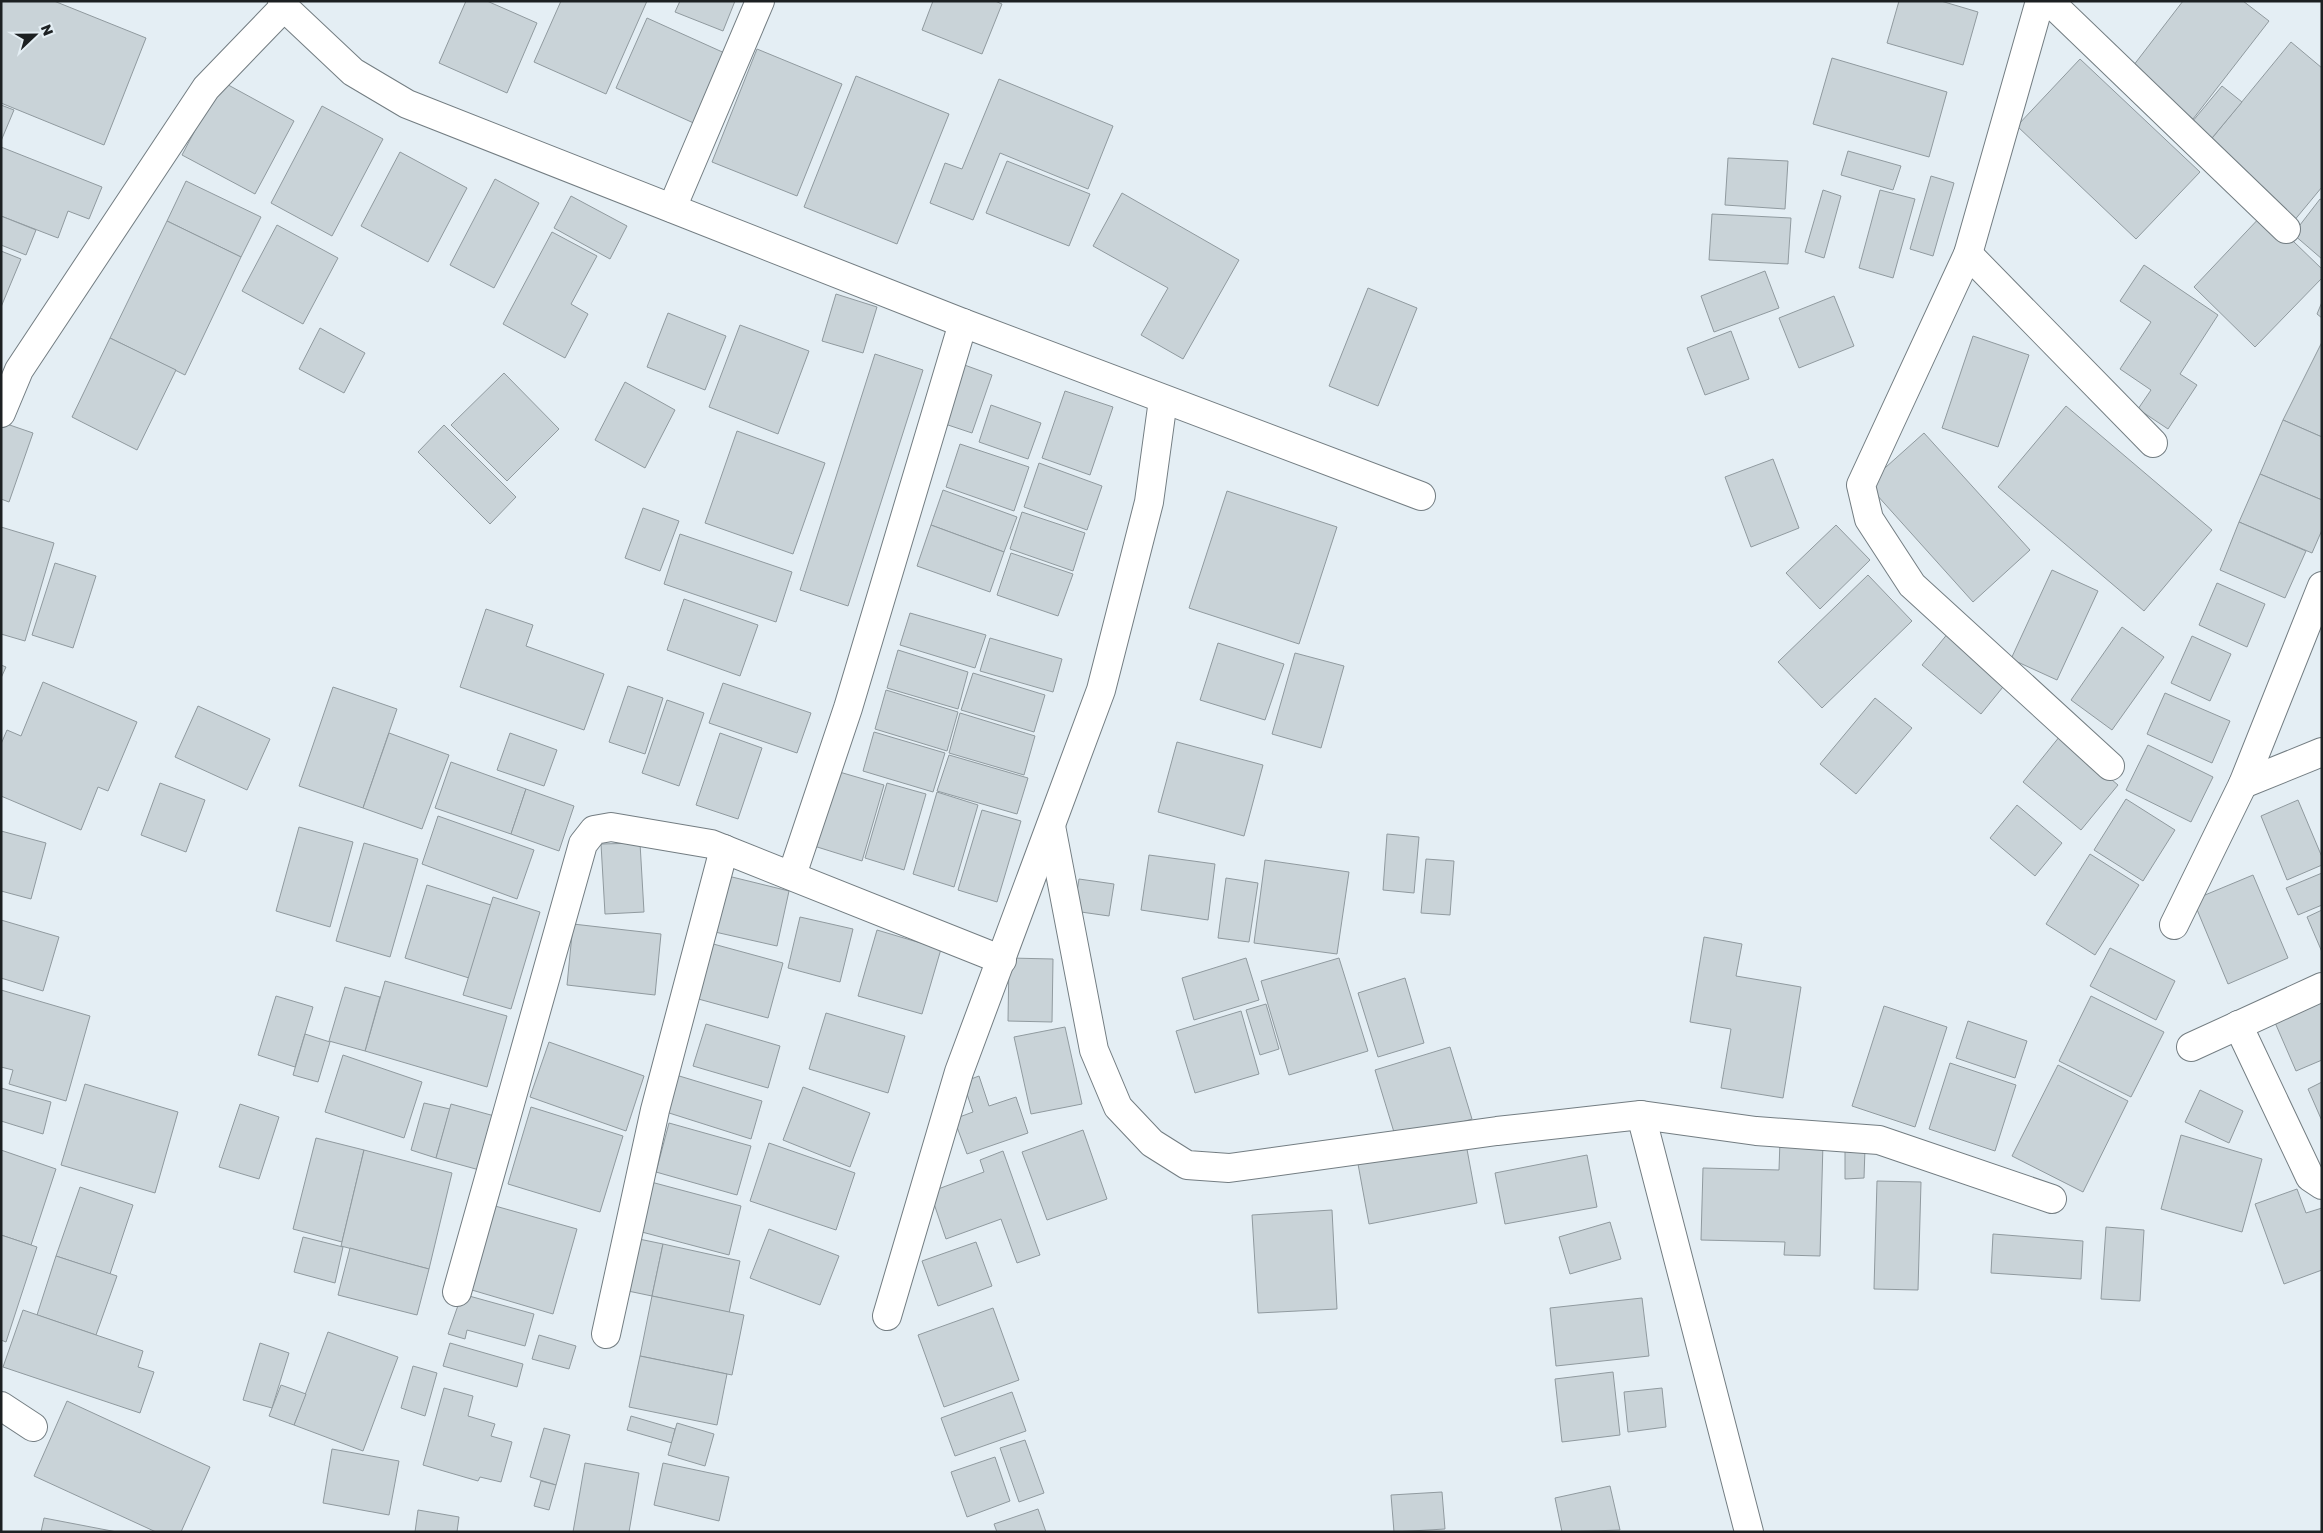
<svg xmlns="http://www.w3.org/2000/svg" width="2323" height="1533" font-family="'Golos Text',sans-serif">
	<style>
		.building { fill: #c9d3d8; stroke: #909a9f }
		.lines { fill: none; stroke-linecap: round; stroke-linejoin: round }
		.minor-casing { stroke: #737d82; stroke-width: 30 }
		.tertiary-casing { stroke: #737d82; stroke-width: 30 }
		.minor { stroke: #fff; stroke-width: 28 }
		.tertiary { stroke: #fff; stroke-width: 28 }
	</style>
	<rect width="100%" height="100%" fill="#e4eef4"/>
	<!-- building -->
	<g class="building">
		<polygon points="1,1 54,1 146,38 104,145 1,103"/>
		<polygon points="466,1 487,1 537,23 507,93 439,63"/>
		<polygon points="561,1 647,1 606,94 534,62"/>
		<polygon points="680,1 735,1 723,31 675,12"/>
		<polygon points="933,1 995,1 1002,4 982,54 922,30"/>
		<polygon points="1899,1 1941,1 1978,12 1963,65 1887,43"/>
		<polygon points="2183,1 2243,1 2269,21 2193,119 2130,70"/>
		<polygon points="647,18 729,55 698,125 616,88"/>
		<polygon points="2291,42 2322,68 2322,187 2293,222 2204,148"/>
		<polygon points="757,49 842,84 797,196 712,162"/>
		<polygon points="1832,58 1947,92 1929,157 1813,124"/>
		<polygon points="2080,59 2200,172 2136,239 2017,126"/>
		<polygon points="856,76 949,114 897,244 804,207"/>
		<polygon points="999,79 1113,126 1088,189 1000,153 973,220 930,203 945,163 962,169"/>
		<polygon points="221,81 294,121 255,194 182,155"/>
		<polygon points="2222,86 2242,102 2212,138 2192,122"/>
		<polygon points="1,105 14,110 1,141"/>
		<polygon points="322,106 383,139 332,236 271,203"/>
		<polygon points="1,147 102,187 89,219 68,211 58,238 1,216"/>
		<polygon points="1848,151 1901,166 1893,190 1841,175"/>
		<polygon points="400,152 467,188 428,262 361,226"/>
		<polygon points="1728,158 1788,161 1785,209 1725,205"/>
		<polygon points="1007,161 1090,194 1069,246 986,213"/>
		<polygon points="1931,176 1954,183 1933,256 1910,249"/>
		<polygon points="495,179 539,203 494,288 450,265"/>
		<polygon points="186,181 261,217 241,257 167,221"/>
		<polygon points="1823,190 1841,196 1824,258 1805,252"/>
		<polygon points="1880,190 1915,199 1893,278 1859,268"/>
		<polygon points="1122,193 1239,260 1183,359 1141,335 1168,288 1093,246"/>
		<polygon points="571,196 627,226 610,259 554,228"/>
		<polygon points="2320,199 2322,200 2322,259 2293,234"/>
		<polygon points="2264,213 2322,269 2322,278 2255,347 2194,287"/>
		<polygon points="1712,214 1791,218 1788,264 1709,260"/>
		<polygon points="1,216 36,230 26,255 1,245"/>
		<polygon points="167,221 241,257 185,375 110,338"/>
		<polygon points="277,225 338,258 303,324 242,291"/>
		<polygon points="552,232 597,256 571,304 588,314 565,358 503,324"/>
		<polygon points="1,251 21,259 1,307"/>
		<polygon points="2144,265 2218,315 2180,374 2197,385 2168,429 2138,409 2151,390 2120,369 2151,322 2120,301"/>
		<polygon points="1765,271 1779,308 1714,332 1701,296"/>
		<polygon points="1368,288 1417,308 1378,406 1329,386"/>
		<polygon points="836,294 877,307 863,353 822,341"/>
		<polygon points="1834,296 1854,346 1799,368 1779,318"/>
		<polygon points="2322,302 2322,318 2317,314"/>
		<polygon points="668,313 726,336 705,390 647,367"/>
		<polygon points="740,325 809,351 778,434 709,407"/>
		<polygon points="320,328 365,353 344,393 299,369"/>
		<polygon points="1731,331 1749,379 1705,395 1687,348"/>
		<polygon points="1973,336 2029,355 1998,447 1942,428"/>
		<polygon points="110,338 176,370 137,450 72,417"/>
		<polygon points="2322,342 2322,437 2283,420"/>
		<polygon points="875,354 923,370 848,606 800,590"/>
		<polygon points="959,363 992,375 972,433 939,422"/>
		<polygon points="504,373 559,429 507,481 451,425"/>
		<polygon points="625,382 675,410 645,468 595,440"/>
		<polygon points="1065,391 1113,407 1090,475 1042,458"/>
		<polygon points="991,405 1041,423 1028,459 979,442"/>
		<polygon points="2066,406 2212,530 2144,611 1998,487"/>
		<polygon points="2283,420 2322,437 2322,500 2260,474"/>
		<polygon points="1,422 33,433 9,502 1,499"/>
		<polygon points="444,425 516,497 490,524 418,452"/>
		<polygon points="737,431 825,463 793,554 705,523"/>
		<polygon points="1924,433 2030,550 1973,602 1867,484"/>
		<polygon points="960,444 1029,467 1014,511 946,487"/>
		<polygon points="1773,459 1799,528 1751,547 1725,477"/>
		<polygon points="1039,463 1102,486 1087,530 1024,507"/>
		<polygon points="2260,474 2322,500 2322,530 2312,553 2239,522"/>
		<polygon points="943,490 1017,517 1004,552 931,525"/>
		<polygon points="1227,491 1337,527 1299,644 1189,608"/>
		<polygon points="643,508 679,521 660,571 625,558"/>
		<polygon points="1022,512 1085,533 1073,571 1010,549"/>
		<polygon points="2239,522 2306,551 2285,598 2220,570"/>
		<polygon points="931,525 1004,552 990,592 917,566"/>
		<polygon points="1836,525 1870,560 1820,609 1786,573"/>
		<polygon points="1,527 54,543 25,641 1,634"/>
		<polygon points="680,534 792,572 776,622 664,584"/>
		<polygon points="1011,553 1073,574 1058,616 997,595"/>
		<polygon points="55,563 96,576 73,648 32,635"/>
		<polygon points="2052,570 2098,591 2057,680 2011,659"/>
		<polygon points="1868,575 1912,621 1822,708 1778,662"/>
		<polygon points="2217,583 2265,604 2247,647 2199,625"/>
		<polygon points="684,599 758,625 740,676 667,650"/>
		<polygon points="486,609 533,625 526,646 604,674 584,730 460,687"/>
		<polygon points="910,613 986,635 975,668 900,645"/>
		<polygon points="2122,627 2164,657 2112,730 2071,700"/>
		<polygon points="1949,632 2007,682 1981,714 1922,665"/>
		<polygon points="2192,636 2231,654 2210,701 2171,683"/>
		<polygon points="990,638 1062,659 1053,692 980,671"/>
		<polygon points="1218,643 1284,664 1265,720 1200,700"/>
		<polygon points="898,650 968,672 958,709 887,688"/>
		<polygon points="1295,653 1344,666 1321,748 1272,734"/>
		<polygon points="1,665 6,667 1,678"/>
		<polygon points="973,673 1045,695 1034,732 961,710"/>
		<polygon points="43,682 137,722 108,791 98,787 81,830 1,796 1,744 7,730 21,736"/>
		<polygon points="723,683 811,713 797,753 709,723"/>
		<polygon points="628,686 663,698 645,754 609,742"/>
		<polygon points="333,687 397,709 363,808 299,786"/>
		<polygon points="886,690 958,712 947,751 875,729"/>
		<polygon points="2165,693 2230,721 2212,763 2147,734"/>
		<polygon points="1875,698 1912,728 1856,794 1820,764"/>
		<polygon points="667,700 704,713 679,786 642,773"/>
		<polygon points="198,706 270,739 247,790 175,757"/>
		<polygon points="960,713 1035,736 1024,775 949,753"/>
		<polygon points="874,732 945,753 933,792 863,771"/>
		<polygon points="389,733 449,755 422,829 363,808"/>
		<polygon points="510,733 557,750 544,786 497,770"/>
		<polygon points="720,733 762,748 738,819 696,805"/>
		<polygon points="2060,736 2118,785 2081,830 2023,782"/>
		<polygon points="1177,742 1263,765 1244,836 1158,812"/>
		<polygon points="2148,745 2213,777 2191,822 2126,790"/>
		<polygon points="949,755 1028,778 1017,814 937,791"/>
		<polygon points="451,762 526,789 511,834 435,808"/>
		<polygon points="836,771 884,785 862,861 814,846"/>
		<polygon points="160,783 205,800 186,852 141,835"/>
		<polygon points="887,783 926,794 904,870 865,858"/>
		<polygon points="526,789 574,806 559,851 511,834"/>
		<polygon points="937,792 978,805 954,887 913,874"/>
		<polygon points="2126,799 2175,830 2143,881 2094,850"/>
		<polygon points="2298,800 2322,857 2322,865 2287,880 2261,816"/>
		<polygon points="2017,805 2062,843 2035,876 1990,838"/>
		<polygon points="982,810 1021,821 997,902 958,890"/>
		<polygon points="438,816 534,850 517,899 422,864"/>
		<polygon points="299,827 353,842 330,927 276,911"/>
		<polygon points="1,831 46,843 31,899 1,891"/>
		<polygon points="1387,834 1419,837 1414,893 1383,890"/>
		<polygon points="364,843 418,859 390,957 336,941"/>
		<polygon points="640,843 644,912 605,914 601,844"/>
		<polygon points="2090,854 2139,885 2095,955 2046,924"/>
		<polygon points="1149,855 1215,864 1208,920 1141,910"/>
		<polygon points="1426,859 1454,861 1450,915 1421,913"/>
		<polygon points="1265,860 1349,872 1337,954 1254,943"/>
		<polygon points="2322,873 2322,905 2298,915 2286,888"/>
		<polygon points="2253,875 2288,958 2228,984 2193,900"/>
		<polygon points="728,876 789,891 777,946 715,932"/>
		<polygon points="1226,878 1258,883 1249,942 1218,938"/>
		<polygon points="1079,879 1114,884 1109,916 1074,911"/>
		<polygon points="427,885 491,905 469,978 405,958"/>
		<polygon points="493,897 540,912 511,1009 463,995"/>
		<polygon points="2322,910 2322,952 2307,917"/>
		<polygon points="800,917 853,929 840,982 788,968"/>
		<polygon points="1,920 59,937 43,991 1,978"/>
		<polygon points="573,924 661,934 655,995 567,985"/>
		<polygon points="877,930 941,949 922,1014 858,996"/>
		<polygon points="1704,937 1742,944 1736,976 1801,987 1783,1098 1721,1088 1731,1029 1690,1022"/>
		<polygon points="706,942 783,963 768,1018 691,997"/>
		<polygon points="2110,948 2175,981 2156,1020 2090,986"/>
		<polygon points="1009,958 1053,959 1052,1022 1008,1021"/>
		<polygon points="1246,958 1259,1000 1194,1020 1182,978"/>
		<polygon points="1339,958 1368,1051 1289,1075 1261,981"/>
		<polygon points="1405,978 1424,1043 1378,1057 1358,993"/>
		<polygon points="385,981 507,1016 487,1087 365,1051"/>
		<polygon points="345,987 380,997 365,1051 329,1041"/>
		<polygon points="1,990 90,1016 66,1101 9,1084 13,1070 1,1067"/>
		<polygon points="276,996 313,1007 295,1067 258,1055"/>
		<polygon points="2091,996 2164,1032 2131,1097 2059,1061"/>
		<polygon points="2322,1000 2322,1060 2296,1071 2270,1011"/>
		<polygon points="1266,1004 1279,1049 1260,1055 1246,1010"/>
		<polygon points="1884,1006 1947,1027 1915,1127 1852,1106"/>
		<polygon points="1241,1011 1259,1074 1195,1093 1176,1031"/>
		<polygon points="826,1013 905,1036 888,1093 809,1069"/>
		<polygon points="1968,1021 2027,1041 2015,1078 1956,1058"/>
		<polygon points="706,1024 780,1046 768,1088 693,1066"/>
		<polygon points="1065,1027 1082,1104 1031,1114 1014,1037"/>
		<polygon points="305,1034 330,1042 318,1082 293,1075"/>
		<polygon points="549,1042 644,1076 626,1131 530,1097"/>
		<polygon points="1450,1047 1472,1119 1397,1142 1375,1070"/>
		<polygon points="343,1055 422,1082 404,1138 325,1112"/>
		<polygon points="1950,1063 2016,1085 1995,1151 1929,1129"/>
		<polygon points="2058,1065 2128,1101 2083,1192 2012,1156"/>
		<polygon points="676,1075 762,1101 751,1139 666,1112"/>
		<polygon points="979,1076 989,1106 1016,1097 1028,1133 967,1154 954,1119 973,1112 963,1082"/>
		<polygon points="2322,1082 2322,1121 2308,1089"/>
		<polygon points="85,1084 178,1112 155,1193 61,1165"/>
		<polygon points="803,1087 870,1113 850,1167 783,1140"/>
		<polygon points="1,1088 51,1102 43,1134 1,1121"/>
		<polygon points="2200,1090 2243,1111 2229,1143 2185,1122"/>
		<polygon points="424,1103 450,1109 436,1158 411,1150"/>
		<polygon points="240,1104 279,1117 259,1179 219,1167"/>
		<polygon points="451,1104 498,1117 483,1171 436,1158"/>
		<polygon points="531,1107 623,1136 600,1212 508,1184"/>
		<polygon points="669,1123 751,1146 737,1195 656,1172"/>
		<polygon points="1083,1130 1107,1199 1047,1220 1022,1152"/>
		<polygon points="2181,1135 2262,1159 2242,1232 2161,1209"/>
		<polygon points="316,1138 364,1150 342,1242 293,1229"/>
		<polygon points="1780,1140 1823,1142 1820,1256 1784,1255 1785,1242 1701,1240 1703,1168 1779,1170"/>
		<polygon points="769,1143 855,1173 836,1230 750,1201"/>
		<polygon points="1466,1144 1477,1203 1369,1224 1358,1164"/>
		<polygon points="1845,1148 1865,1148 1864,1178 1845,1179"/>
		<polygon points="1,1150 56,1169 31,1245 1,1235"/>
		<polygon points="364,1150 452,1173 429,1269 341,1246"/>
		<polygon points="1003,1151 1040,1255 1017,1263 1001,1219 946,1239 930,1192 984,1172 980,1160"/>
		<polygon points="1587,1155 1597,1207 1505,1224 1495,1173"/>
		<polygon points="1877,1181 1921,1182 1918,1290 1874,1289"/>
		<polygon points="651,1182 741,1206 729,1255 638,1231"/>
		<polygon points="80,1187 133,1205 110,1274 56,1256"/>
		<polygon points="2297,1189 2306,1213 2322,1208 2322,1270 2284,1284 2255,1204"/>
		<polygon points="488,1204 577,1229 553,1314 465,1288"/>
		<polygon points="1332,1210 1337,1309 1258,1313 1252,1215"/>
		<polygon points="1610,1222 1621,1259 1570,1274 1559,1237"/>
		<polygon points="2106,1227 2144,1230 2140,1301 2101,1299"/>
		<polygon points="769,1229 839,1256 820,1305 750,1278"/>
		<polygon points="1993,1234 2083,1241 2081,1279 1991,1273"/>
		<polygon points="1,1235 37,1247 6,1342 1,1340"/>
		<polygon points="303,1237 343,1247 335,1283 294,1272"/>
		<polygon points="639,1239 663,1244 652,1296 628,1291"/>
		<polygon points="976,1242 992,1286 938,1306 922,1261"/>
		<polygon points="663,1244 740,1261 729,1313 652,1296"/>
		<polygon points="350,1248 429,1269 417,1315 338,1295"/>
		<polygon points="56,1256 117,1276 96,1335 37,1315"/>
		<polygon points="462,1294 534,1314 525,1346 467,1330 465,1339 448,1334"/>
		<polygon points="652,1296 744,1315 732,1375 640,1356"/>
		<polygon points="1642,1298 1649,1356 1556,1366 1550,1308"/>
		<polygon points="993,1308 1019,1380 944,1407 918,1335"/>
		<polygon points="23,1310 143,1351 138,1367 154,1372 140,1413 3,1367"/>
		<polygon points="328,1332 398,1357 363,1451 294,1425"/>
		<polygon points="539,1335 576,1346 569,1369 532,1359"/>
		<polygon points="260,1343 289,1353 272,1408 243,1400"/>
		<polygon points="450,1343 523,1364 517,1387 443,1366"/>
		<polygon points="640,1356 727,1374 717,1425 629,1407"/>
		<polygon points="413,1366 437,1373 425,1416 401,1408"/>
		<polygon points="1613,1372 1620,1435 1562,1442 1555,1379"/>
		<polygon points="281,1385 306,1394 294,1425 269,1416"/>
		<polygon points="444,1388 473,1396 468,1416 495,1424 491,1436 512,1442 501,1482 480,1477 478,1481 423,1465"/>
		<polygon points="1662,1388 1666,1427 1628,1432 1624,1392"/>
		<polygon points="1012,1392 1026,1431 955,1456 941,1418"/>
		<polygon points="67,1401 210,1467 181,1532 156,1532 34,1476"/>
		<polygon points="631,1416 675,1429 672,1443 627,1430"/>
		<polygon points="677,1423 714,1434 705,1466 668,1455"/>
		<polygon points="544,1428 570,1435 556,1485 530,1477"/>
		<polygon points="1025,1440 1044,1493 1019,1502 1000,1448"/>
		<polygon points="332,1449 399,1461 389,1515 323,1503"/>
		<polygon points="995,1457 1010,1501 967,1517 951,1472"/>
		<polygon points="585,1463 639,1473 629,1532 573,1532"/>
		<polygon points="663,1463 729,1477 719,1521 654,1505"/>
		<polygon points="541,1481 556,1485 549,1510 534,1506"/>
		<polygon points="1610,1486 1620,1530 1562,1532 1555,1498"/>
		<polygon points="1442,1492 1445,1529 1394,1532 1391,1495"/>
		<polygon points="1038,1509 1046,1532 997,1532 994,1524"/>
		<polygon points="418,1510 459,1517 457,1532 415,1532"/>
		<polygon points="44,1518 117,1532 41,1532"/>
	</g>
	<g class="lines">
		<!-- minor casing -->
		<g class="minor-casing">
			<g id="minor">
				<polyline points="2040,1 1968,254 1861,485 1869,519 1912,585 2110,766"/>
				<polyline points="2049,1 2286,229"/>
				<polyline points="284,7 353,72 407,104 963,323 1421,496"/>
				<polyline points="672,208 760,1"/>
				<polyline points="1968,254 2153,443"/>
				<polyline points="2243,784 2322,752"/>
				<polyline points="1051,826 1094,1050 1118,1107 1152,1143 1187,1165 1229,1168 1497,1131 1641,1115 1756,1131 1879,1140 2052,1199"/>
				<polyline points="792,875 848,708 963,323"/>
				<polyline points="2174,925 2243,784 2322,586"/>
				<polyline points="2238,1025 2310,1177 2322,1185"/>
				<polyline points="2191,1047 2322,987"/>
				<polyline points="1641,1115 1749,1532"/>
				<polyline points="457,1292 583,844 594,830 611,827 711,844 1002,960"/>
				<polyline points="887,1316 959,1072 1101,690 1149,502 1163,400"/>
				<polyline points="606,1334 655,1110 724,849"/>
				<polyline points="1,1406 33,1427"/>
			</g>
		</g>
		<!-- tertiary casing -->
		<g class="tertiary-casing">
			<polyline id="tertiary" points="1,413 19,370 206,88 284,7 282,1"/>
		</g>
		<!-- minor -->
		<use href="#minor" class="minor"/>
		<!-- tertiary -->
		<use href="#tertiary" class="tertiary"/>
	</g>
	<!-- border -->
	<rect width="2323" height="1533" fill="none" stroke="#1c2022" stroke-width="5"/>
	<!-- north arrow -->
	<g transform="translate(35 35) rotate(68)" stroke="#e4eef4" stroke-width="4" paint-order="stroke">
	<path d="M0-4L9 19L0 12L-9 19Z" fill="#1c2022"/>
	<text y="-8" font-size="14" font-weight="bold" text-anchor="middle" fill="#1c2022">N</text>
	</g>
</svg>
